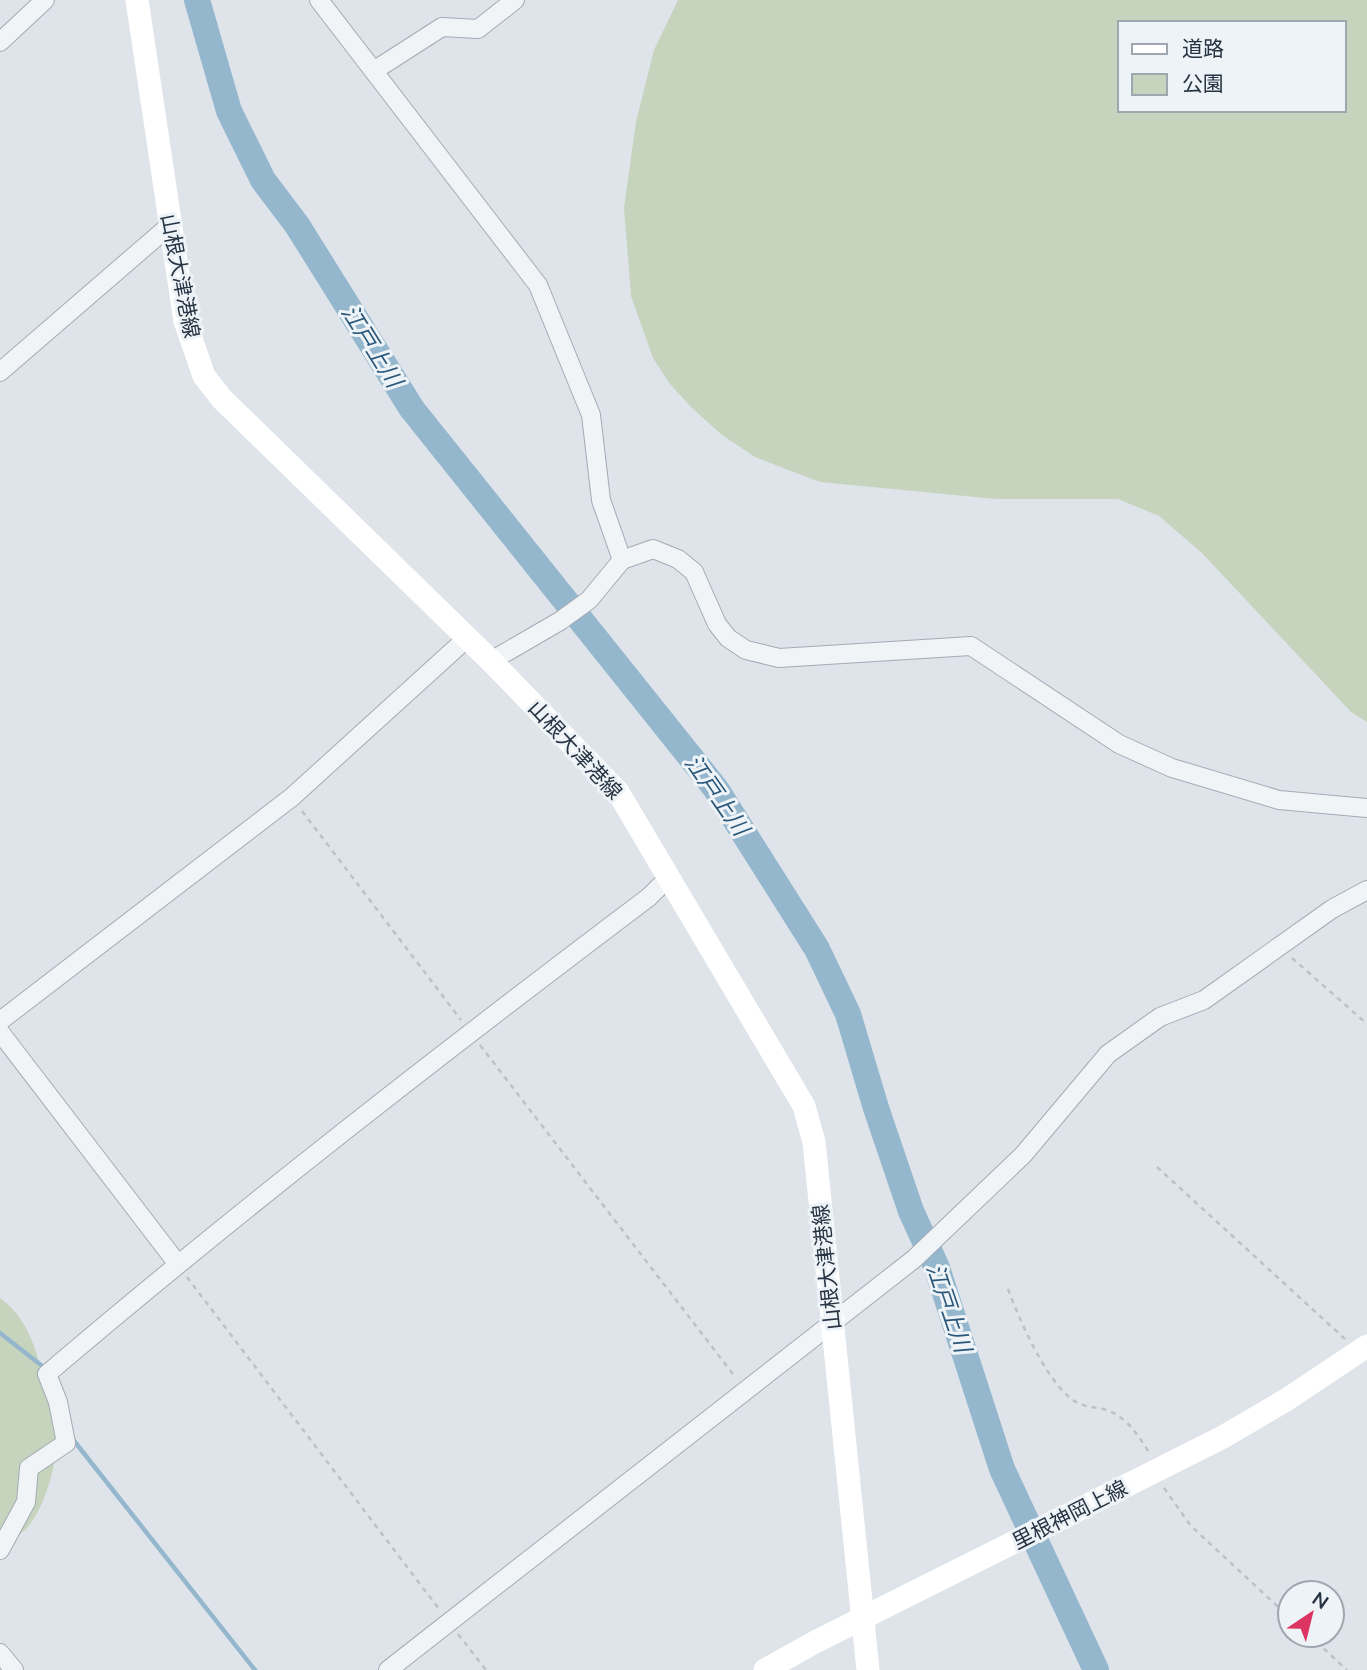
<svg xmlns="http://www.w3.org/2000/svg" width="1367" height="1670" font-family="Mulish,'Noto Sans JP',sans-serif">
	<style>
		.green { fill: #c6d4be; fill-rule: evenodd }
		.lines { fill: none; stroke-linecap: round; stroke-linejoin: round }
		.stream { stroke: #95b7ce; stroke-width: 4.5 }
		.river { stroke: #95b7ce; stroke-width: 26 }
		.street-casing { stroke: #a3abb4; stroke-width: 20 }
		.path { stroke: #bcc2c8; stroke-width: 2.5; stroke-dasharray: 5 5; stroke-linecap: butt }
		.street { stroke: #f1f4f7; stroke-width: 18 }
		.secondary { stroke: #fff; stroke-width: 23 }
		.labels { text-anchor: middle; stroke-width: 6; stroke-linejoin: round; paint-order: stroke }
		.street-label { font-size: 21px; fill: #263342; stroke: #eef3f7 }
		.water-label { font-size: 23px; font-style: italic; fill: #2b587a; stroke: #eef3f7 }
	</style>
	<rect width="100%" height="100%" fill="#dee4e9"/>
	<!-- green -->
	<g class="green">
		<path d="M678,0H1367V722L1351,712L1202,553L1159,516L1118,499H996L820,482L755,457L722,435L691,407L670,384L653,358L631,296L624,208L636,122L654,50ZM1120,23H1344V110H1120Z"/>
		<path d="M0,1298C27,1318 34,1344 43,1375C47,1390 54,1406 56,1421C60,1454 48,1503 27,1528C21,1535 8,1540 0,1545Z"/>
	</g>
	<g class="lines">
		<!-- stream -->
		<g class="stream">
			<polyline points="0,1333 46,1369"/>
			<polyline points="71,1437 255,1670"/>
		</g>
		<!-- river -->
		<polyline class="river" points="197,0 229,111 263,180 297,225 412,409 716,789 817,949 848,1014 876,1108 911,1211 937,1268 1002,1469 1096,1670"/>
		<!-- street casing -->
		<g class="street-casing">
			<g id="street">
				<polyline points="319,0 538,285 591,415 601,500 622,560"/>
				<polyline points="0,42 45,0"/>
				<polyline points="375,70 442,27 478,29 515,0"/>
				<polyline points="0,372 169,226"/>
				<polyline points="491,661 560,621 589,600 622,560 653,549 678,559 694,572 717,624 728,638 746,650 779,658 971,646 1119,744 1172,768 1279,800 1367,808"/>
				<polyline points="0,1021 292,797 466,639"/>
				<polyline points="0,1032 177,1263"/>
				<path d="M0,1550L26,1502L29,1468L66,1443L58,1402L47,1374C242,1208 445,1051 649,897L668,878"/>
				<polyline points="0,1653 14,1670"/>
				<polyline points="388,1670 914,1259 1023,1155 1108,1054 1160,1017 1204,1000 1332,909 1367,890"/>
			</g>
		</g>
		<!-- path -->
		<g class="path">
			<polyline points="302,811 461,1020"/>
			<polyline points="1292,958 1367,1024"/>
			<polyline points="480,1045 736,1378"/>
			<polyline points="1157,1167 1346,1340"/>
			<polyline points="187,1277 439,1609"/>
			<path d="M1008,1289C1020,1321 1043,1374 1069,1397C1080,1407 1090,1406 1103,1409C1127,1416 1136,1433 1149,1452"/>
			<polyline points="1164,1488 1191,1526 1290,1618"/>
			<polyline points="458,1634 486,1670"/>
			<polyline points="1309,1635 1347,1670"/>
		</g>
		<!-- street -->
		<use href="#street" class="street"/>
		<!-- secondary -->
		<g class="secondary">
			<polyline points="137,0 185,321 204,376 222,399 491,661 618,792 804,1106 814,1142 868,1670"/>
			<polyline points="765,1670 817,1641 1223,1437 1286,1400 1367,1346"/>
		</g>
	</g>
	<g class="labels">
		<!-- street labels -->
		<g class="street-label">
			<text transform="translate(180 276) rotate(79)" y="7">山根大津港線</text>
			<text transform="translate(575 750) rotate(47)" y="7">山根大津港線</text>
			<text transform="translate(827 1267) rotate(-96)" y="7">山根大津港線</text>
			<text transform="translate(1070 1515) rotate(-27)" y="7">里根神岡上線</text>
		</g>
		<!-- water labels -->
		<g class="water-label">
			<text transform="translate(372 346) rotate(58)" y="8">江戸上川</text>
			<text transform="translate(717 795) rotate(55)" y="8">江戸上川</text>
			<text transform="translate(949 1308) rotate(71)" y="8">江戸上川</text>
		</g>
	</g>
	<!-- legend -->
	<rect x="1118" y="21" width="228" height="91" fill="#eef3f7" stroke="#9ea6af" stroke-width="2"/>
	<rect x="1132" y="44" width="35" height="10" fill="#ffffff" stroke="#9ea6af" stroke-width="2"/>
	<text x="1182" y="56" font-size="21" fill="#263342">道路</text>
	<rect x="1132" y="74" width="35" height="21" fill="#c6d4be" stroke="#9ea6af" stroke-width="2"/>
	<text x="1182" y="91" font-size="21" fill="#263342">公園</text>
	<!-- north arrow -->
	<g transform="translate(1311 1614) rotate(35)"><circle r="33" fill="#eef3f7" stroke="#9ea6af" stroke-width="2"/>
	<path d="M0-5L12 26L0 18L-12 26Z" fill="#dd3561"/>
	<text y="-10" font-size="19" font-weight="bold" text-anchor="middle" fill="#263342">N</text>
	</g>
</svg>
